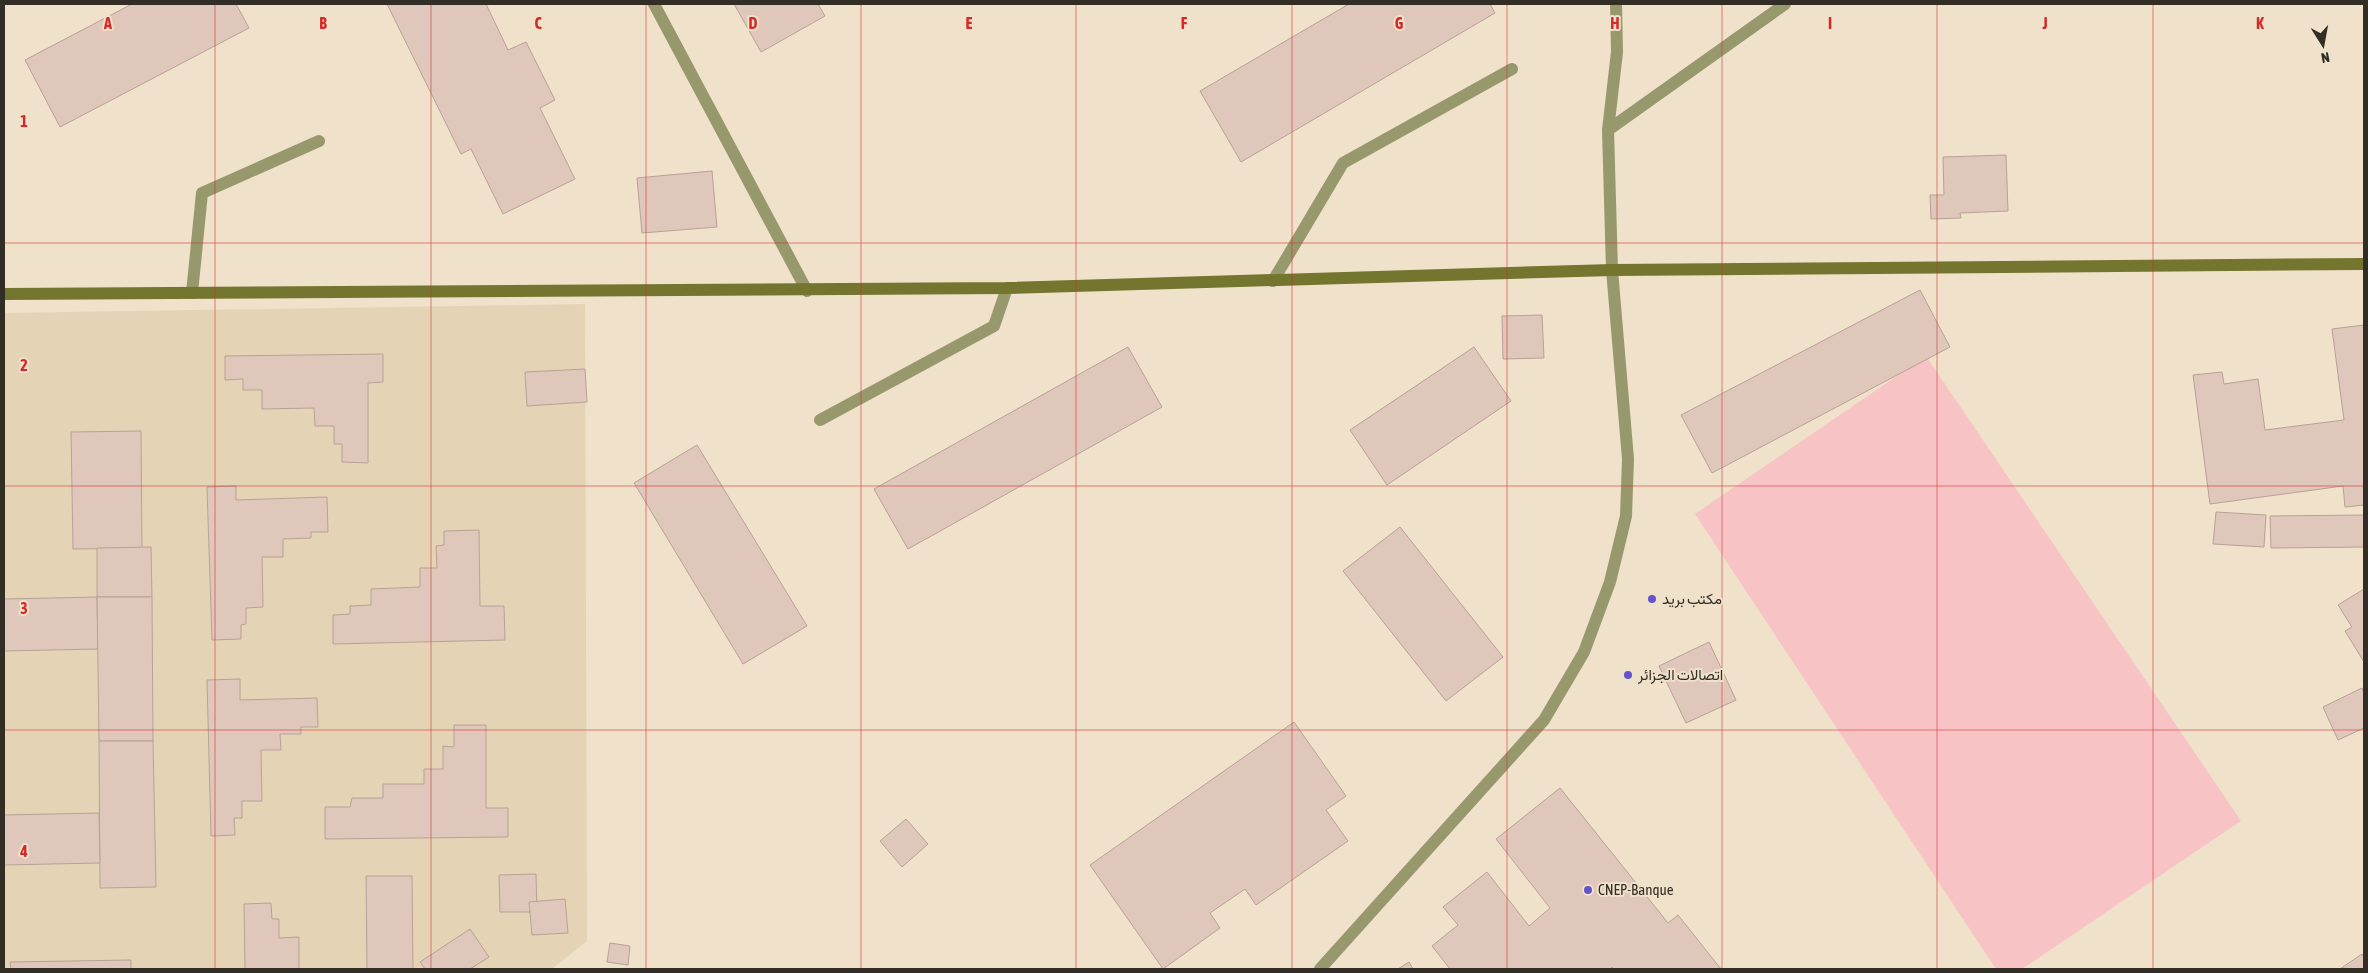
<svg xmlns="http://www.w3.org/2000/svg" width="2368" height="973" font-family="'Asap Condensed',Vazirmatn,sans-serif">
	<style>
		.built { fill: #e5d3b6 }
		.green { fill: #f8c3c4 }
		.building { fill: #e0c7bb; stroke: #b9a195 }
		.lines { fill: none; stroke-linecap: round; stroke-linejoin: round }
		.lane { stroke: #97996c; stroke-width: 12 }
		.street { stroke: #97996c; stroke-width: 12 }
		.secondary { stroke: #74752e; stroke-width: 12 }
		.grid { fill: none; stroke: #d62828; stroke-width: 1; stroke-opacity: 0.55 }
		.poi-dot { fill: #6453cc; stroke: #efe1ca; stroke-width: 2 }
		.labels { text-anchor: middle; stroke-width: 4; stroke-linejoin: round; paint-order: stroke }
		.poi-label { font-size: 15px; fill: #332e25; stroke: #efe1ca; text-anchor: start }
		.grid-label { font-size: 16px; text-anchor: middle; font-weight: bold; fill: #d62828; stroke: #efe1ca; stroke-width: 4; stroke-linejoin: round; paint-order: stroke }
	</style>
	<rect width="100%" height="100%" fill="#efe1ca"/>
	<!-- built -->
	<polygon class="built" points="585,304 587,941 552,969 4,969 4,313"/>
	<!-- green -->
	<polygon class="green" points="1926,356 2241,821 2022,969 1996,969 1695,514"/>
	<!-- building -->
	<g class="building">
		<polygon points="132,4 236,4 249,28 60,127 25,60"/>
		<polygon points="387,4 486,4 508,50 526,42 555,100 540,108 575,179 503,214 471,149 461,154"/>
		<polygon points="734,4 818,4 825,16 761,52"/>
		<polygon points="1349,4 1490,4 1495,13 1241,162 1200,91"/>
		<polygon points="2006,155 2008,211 1960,213 1961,218 1931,219 1930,195 1944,195 1943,157"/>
		<polygon points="712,171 717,227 642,233 637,178"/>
		<polygon points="1920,290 1950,347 1712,473 1681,415"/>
		<polygon points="1542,315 1544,358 1503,359 1502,316"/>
		<polygon points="2364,325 2364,505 2345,507 2343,486 2210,504 2193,375 2222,372 2224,384 2258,379 2265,430 2344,420 2332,329"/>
		<polygon points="1128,347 1162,407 908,549 874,489"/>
		<polygon points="1474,347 1511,401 1387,485 1350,430"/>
		<polygon points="383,354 383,382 368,383 368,463 342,462 342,444 334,444 334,426 315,426 314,408 262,409 262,390 243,390 243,379 225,380 225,356"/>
		<polygon points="585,369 587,402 527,406 525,372"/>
		<polygon points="141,431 142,548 73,549 71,432"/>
		<polygon points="697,445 807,626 743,664 634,483"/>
		<polygon points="236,486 236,500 327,497 328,532 311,532 311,538 283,539 283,557 262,557 263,607 246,608 246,624 241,625 241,639 212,640 207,487"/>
		<polygon points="2216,512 2266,515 2264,547 2213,544"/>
		<polygon points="2364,515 2364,547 2271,548 2270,516"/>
		<polygon points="1400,527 1503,657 1446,701 1343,571"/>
		<polygon points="479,530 480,606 504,606 505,640 333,644 333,615 350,614 350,606 371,605 371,589 420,587 420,568 437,568 436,546 444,545 444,531"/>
		<polygon points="151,547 152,597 97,597 97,548"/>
		<polygon points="2364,589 2364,662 2345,631 2352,627 2338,605"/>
		<polygon points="97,597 98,649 4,651 4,599"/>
		<polygon points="97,597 152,597 153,741 99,741"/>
		<polygon points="1709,642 1736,700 1686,723 1659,666"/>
		<polygon points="240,679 240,700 317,698 318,727 301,727 301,734 280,734 281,750 261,750 262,801 242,801 242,818 234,818 235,835 211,836 207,680"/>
		<polygon points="2362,688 2364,693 2364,728 2338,740 2323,707"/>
		<polygon points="1294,722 1346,796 1326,810 1348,841 1256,905 1245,889 1210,913 1220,928 1163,969 1090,865"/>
		<polygon points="454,725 486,725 486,808 508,808 508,837 325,839 325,807 350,807 352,798 383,798 383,784 424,784 424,769 443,769 443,746 454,747"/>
		<polygon points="99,741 153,741 156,887 100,888"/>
		<polygon points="1560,788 1668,923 1678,915 1721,969 1614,969 1612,967 1610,969 1450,969 1432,946 1458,925 1443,907 1487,872 1529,926 1550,908 1496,839"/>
		<polygon points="99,813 100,863 4,865 4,815"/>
		<polygon points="906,819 928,844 902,867 880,841"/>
		<polygon points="536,874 537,912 500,912 499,875"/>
		<polygon points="366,876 412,876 413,969 367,969"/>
		<polygon points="565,899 568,933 532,935 529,902"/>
		<polygon points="271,903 272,919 279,919 279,938 299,937 299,969 245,969 244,904"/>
		<polygon points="470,929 489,957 470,969 425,969 420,962"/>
		<polygon points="610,943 630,946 628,965 607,962"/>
		<polygon points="2362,954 2364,957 2364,969 2340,969"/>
		<polygon points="131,960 131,969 11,969 10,962"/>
		<polygon points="1409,962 1413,969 1398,969"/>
	</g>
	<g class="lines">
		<!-- lane -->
		<g class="lane">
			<polyline points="654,4 807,291"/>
			<polyline points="1608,130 1785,4"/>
			<polyline points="1273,281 1343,163 1512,69"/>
			<polyline points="192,293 202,193 319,141"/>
			<polyline points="820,420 994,326 1007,288"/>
		</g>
		<!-- street -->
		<polyline class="street" points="1320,969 1544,720 1584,652 1610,582 1626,516 1628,459 1612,270 1608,130 1617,52 1616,4"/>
		<!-- secondary -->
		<polyline class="secondary" points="4,294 1007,288 1612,270 2364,264"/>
	</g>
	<!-- grid -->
	<path class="grid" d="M215,4V969M431,4V969M646,4V969M861,4V969M1076,4V969M1292,4V969M1507,4V969M1722,4V969M1937,4V969M2153,4V969M4,243H2364M4,486H2364M4,730H2364"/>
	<!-- markers -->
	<g class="poi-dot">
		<circle cx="1652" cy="599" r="5"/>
		<circle cx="1628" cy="675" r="5"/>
		<circle cx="1588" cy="890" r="5"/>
	</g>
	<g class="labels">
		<!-- poi labels -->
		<g class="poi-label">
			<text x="1662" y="604">مكتب بريد</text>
			<text x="1638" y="680">اتصالات الجزائر</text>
			<text x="1598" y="895">CNEP-Banque</text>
		</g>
	</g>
	<g class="grid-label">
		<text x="108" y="29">A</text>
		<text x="323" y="29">B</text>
		<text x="538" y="29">C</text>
		<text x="753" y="29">D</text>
		<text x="969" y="29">E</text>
		<text x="1184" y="29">F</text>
		<text x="1399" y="29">G</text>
		<text x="1615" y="29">H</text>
		<text x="1830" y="29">I</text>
		<text x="2045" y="29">J</text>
		<text x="2260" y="29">K</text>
		<text x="24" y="127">1</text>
		<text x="24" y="371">2</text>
		<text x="24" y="614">3</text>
		<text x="24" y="857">4</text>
	</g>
	<!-- border -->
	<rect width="2368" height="973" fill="none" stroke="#332e25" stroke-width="10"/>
	<!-- north arrow -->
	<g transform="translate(2323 45) rotate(169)" stroke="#efe1ca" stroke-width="4" paint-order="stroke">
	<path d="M0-4L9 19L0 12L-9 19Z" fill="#332e25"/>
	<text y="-8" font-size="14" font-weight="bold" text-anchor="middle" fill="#332e25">N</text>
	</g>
</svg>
